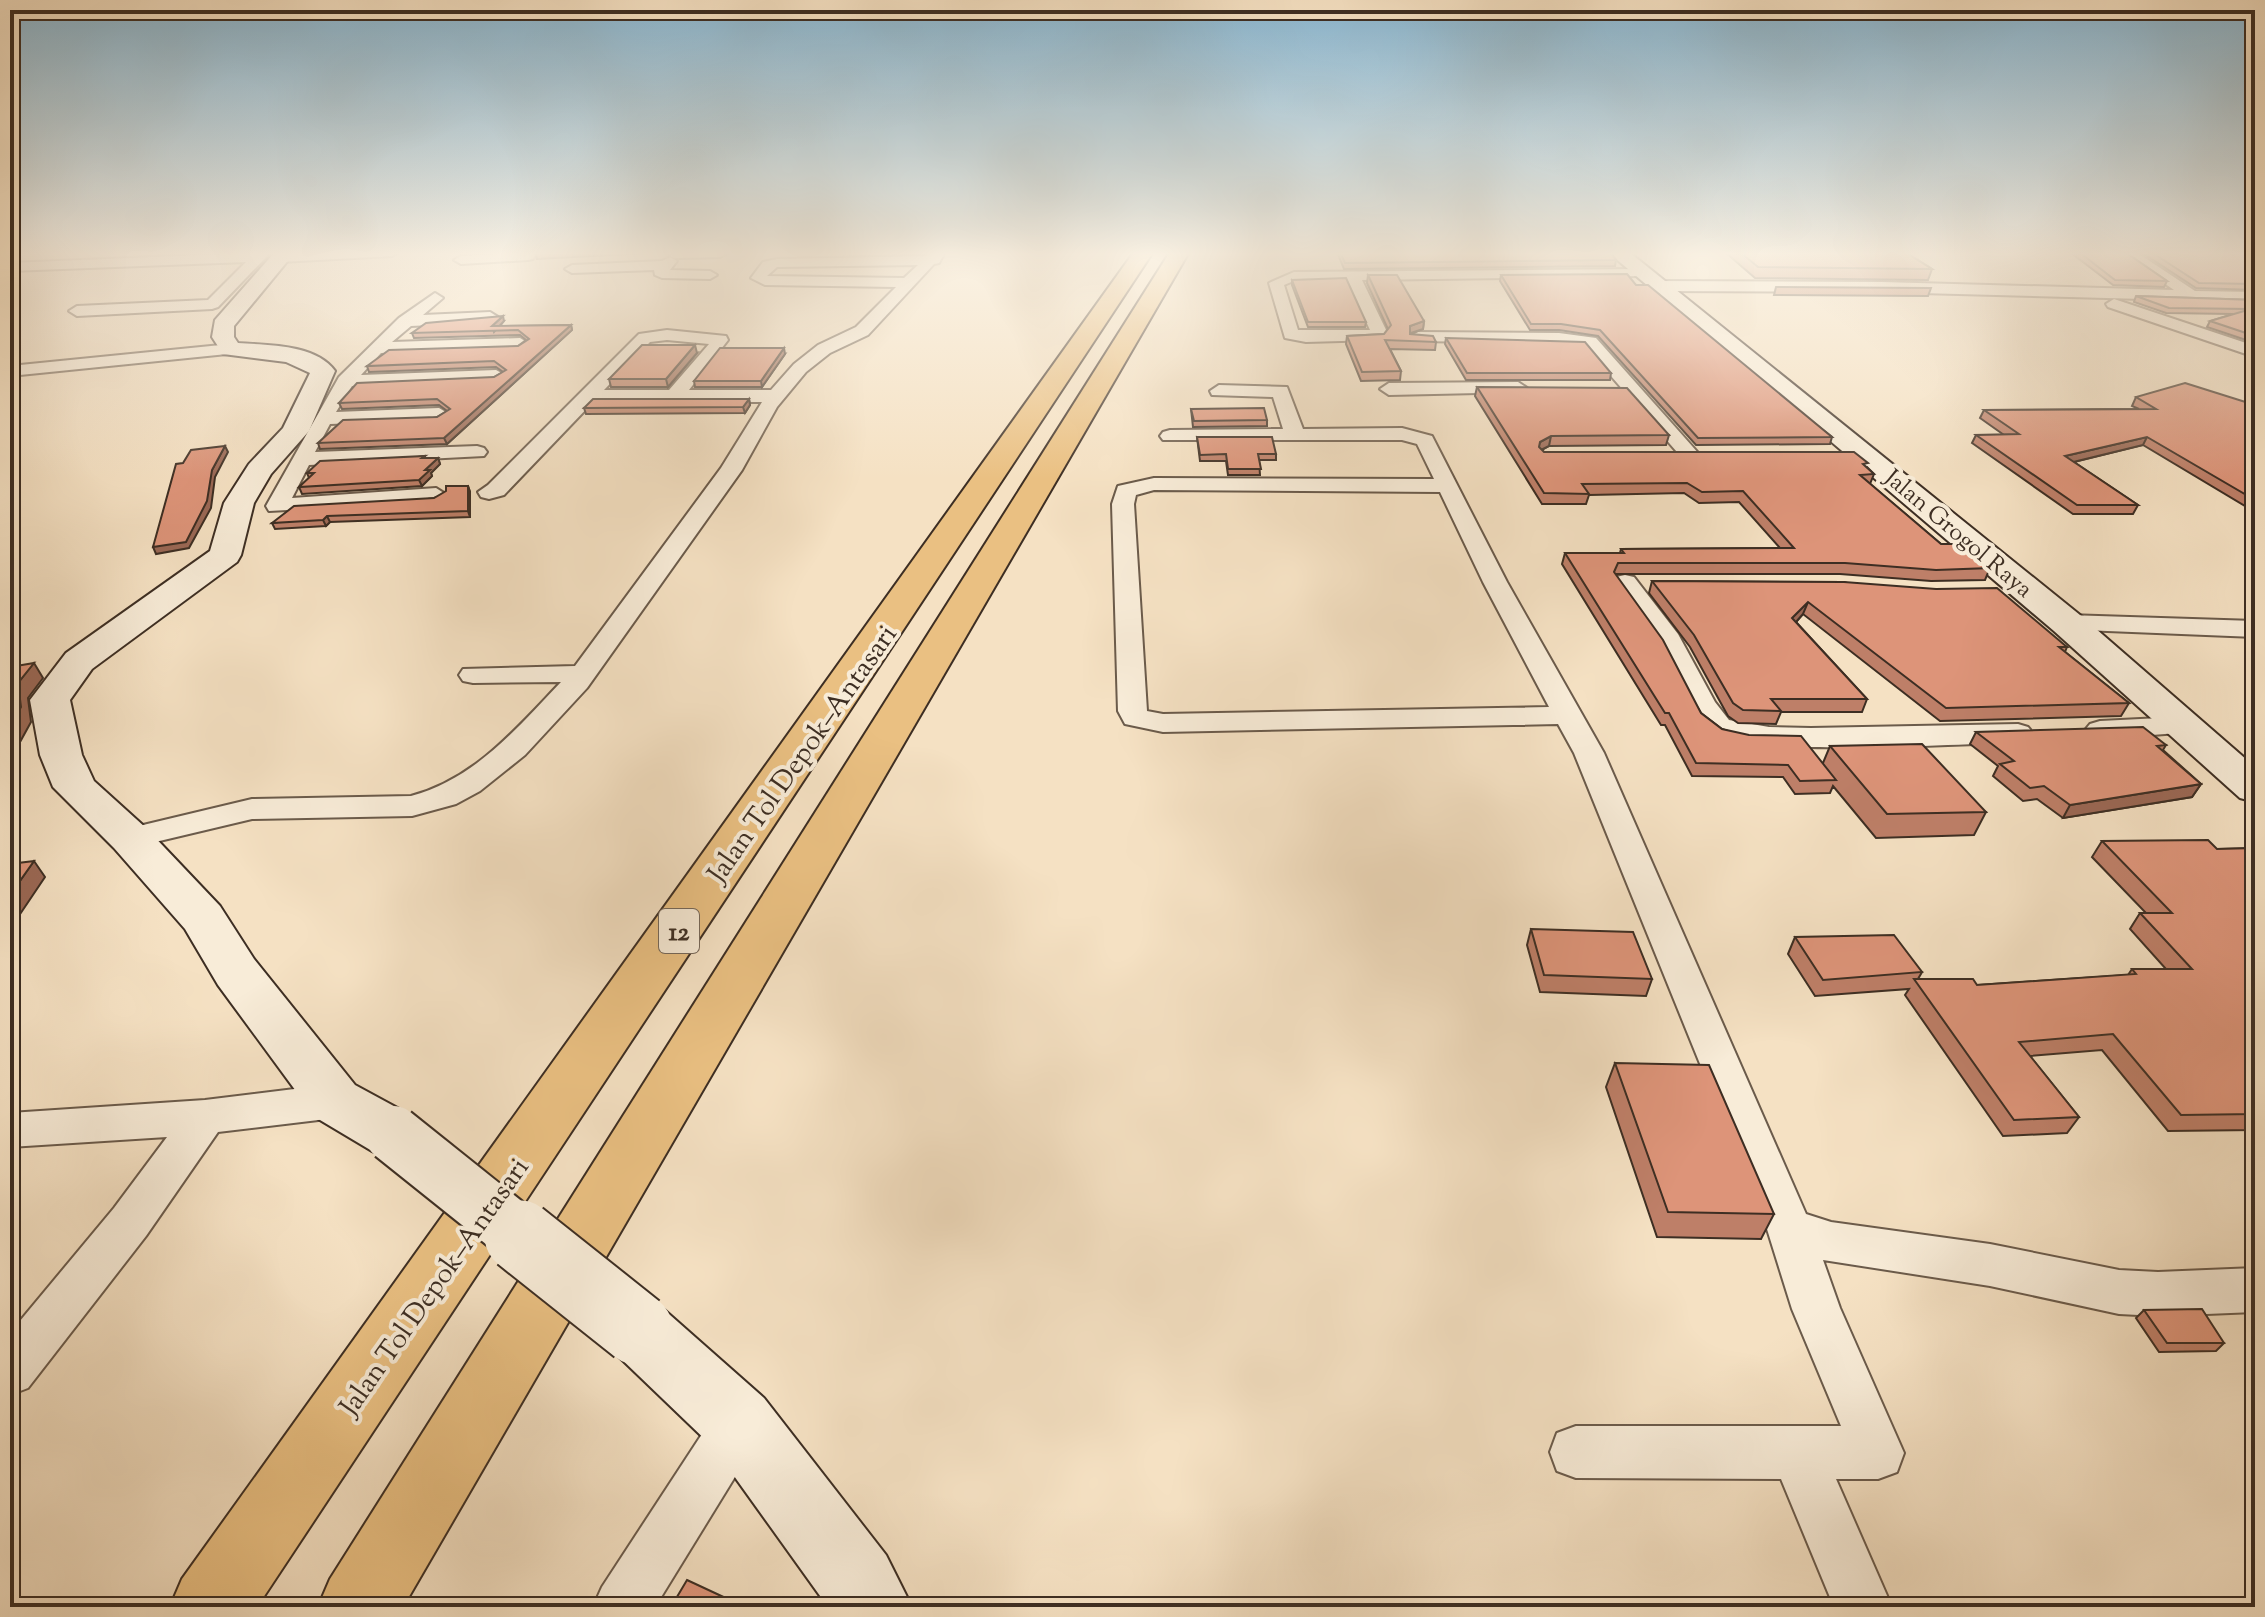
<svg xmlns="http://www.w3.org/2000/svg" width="2265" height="1617" font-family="'Sorts Mill Goudy',serif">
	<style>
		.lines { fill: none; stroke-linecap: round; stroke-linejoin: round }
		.street-casing { stroke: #6b5b4b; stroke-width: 4 }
		.secondary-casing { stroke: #3d2e23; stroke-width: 4 }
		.highway-casing { stroke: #3d2e23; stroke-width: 4 }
		.street { fill: #f8ecd8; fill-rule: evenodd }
		.secondary { fill: #f8ecd8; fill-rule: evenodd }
		.highway { fill: #eac082; fill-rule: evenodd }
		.secondary-bridge-far1-casing { stroke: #3d2e23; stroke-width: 60; stroke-linecap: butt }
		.secondary-bridge-casing { stroke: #3d2e23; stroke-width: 75; stroke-linecap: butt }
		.secondary-bridge-far1 { stroke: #f8ecd8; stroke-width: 56 }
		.secondary-bridge { stroke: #f8ecd8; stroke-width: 71 }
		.wall { fill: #be7f68; stroke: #3d2e23; stroke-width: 2 }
		.shaded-wall { fill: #9b6855; stroke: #3d2e23; stroke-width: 2 }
		.building { fill: #dd9479; stroke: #3d2e23; stroke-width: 2 }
		.labels { text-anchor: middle; stroke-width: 8; stroke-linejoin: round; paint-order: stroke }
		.far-street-label { font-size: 24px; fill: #3d2e23; stroke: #f8ecd8 }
		.shield { fill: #f8ecd8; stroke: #756759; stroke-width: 2 }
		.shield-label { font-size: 26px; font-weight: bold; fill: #3d2e23 }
		.street-label { font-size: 28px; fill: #3d2e23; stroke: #f8ecd8 }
	</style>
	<rect width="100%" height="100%" fill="#f5e1c3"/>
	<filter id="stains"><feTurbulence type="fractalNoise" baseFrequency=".0025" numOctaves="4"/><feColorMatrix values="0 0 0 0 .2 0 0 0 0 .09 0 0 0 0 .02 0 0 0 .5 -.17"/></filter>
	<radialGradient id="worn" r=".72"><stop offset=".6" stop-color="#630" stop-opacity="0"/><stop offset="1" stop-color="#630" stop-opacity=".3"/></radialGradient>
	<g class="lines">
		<!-- street casing -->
		<g class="street-casing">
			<g id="street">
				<polygon points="271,252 218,307 212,309 77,316 69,311 77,306 208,300 246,262 10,271 10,263"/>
				<polygon points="308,252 399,252 392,256 280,262 273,258 280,254"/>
				<polygon points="537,252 533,259 528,260 461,264 454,260 461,256"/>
				<polygon points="670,252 726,252 727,253 720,257 676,258 671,257"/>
				<path d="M930,252H945L939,263L934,264L868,335L830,353L806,372L777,407L742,470L587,688L525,755L480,791L456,804L412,816L252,819L130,848L118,845L114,838L118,831L252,799L411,796C475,779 517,728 561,682L473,683L463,681L459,675L463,669L575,666L721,468L762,402H593L504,495L489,499L481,497L478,492L488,485L639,334L667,330L726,336L728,340L689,390H771L794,364L818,345L856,327L896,287L765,285L751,278L763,262L777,259L926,256ZM918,265L904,278L767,276L777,267ZM667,340L709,344L669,390H604L650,342Z"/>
				<polygon points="2119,252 2136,252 2195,291 2255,292 2255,302 1882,292 1656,291 1648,286 1656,281 1882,282 2174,290"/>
				<polygon points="2223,252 2238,252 2239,253 2232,257"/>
				<polygon points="670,257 677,261 670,270 710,271 717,275 710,279 662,278 655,275 654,270 572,273 565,269 572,265 662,261"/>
				<path d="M1638,269L1645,273L1643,276L1362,280L1387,332L1383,339L1377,340L1306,342L1285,338L1269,283L1294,272ZM1296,280H1347L1370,330H1298L1284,285Z"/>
				<polygon points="435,293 443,298 423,315 490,312 498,317 490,322 411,326 392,342 520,338 528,343 520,348 381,353 361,375 496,370 505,375 496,380 352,386 336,412 439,408 449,414 439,420 330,424 315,452 477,446 484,448 487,452 484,456 309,465 292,498 436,488 447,495 436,502 269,511 266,506 339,377 399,318"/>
				<polygon points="2114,299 2255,346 2255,357 2108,307 2106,304"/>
				<polygon points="1418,332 1559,333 1596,338 1700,455 1697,459 1683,459 1585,346 1559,343 1412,341 1410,337"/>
				<polygon points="231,344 237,345 240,349 237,353 10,376 10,366"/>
				<polygon points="1518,382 1527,388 1524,392 1389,395 1380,389 1389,383"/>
				<path d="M1219,385L1287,387L1303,429L1402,428L1432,436L1507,582L1604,753L1806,1214L1831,1222L1990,1244L2119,1270L2158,1272L2255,1268V1312L2158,1316L2119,1314L1990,1286L1823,1260L1840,1308L1904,1453L1897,1472L1878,1479H1836L1892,1607H1834L1781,1479L1576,1478L1557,1471L1550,1452L1557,1433L1576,1426H1841L1792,1309L1767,1229L1574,753L1558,724L1163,732L1125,724L1118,711L1112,504L1118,486L1154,478L1434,479L1417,444L1402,440H1163L1160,436L1163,432L1170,430L1283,429L1273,397L1212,395L1210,391ZM1154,490L1440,492L1483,582L1549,707L1163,714L1147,711L1134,504L1136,495Z"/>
				<path d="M1625,575L1634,577L1678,634L1715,702L1729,720L1769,727L1811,728L2018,724L2028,727L2033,733L2028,739L2018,742C1963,744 1745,758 1708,731C1685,715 1671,666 1656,641C1643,620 1627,602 1613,582L1616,577Z"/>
				<polygon points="2067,615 2255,621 2255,637 2058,629 2054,623 2058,617"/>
				<polygon points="2181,717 2191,720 2196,726 2191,732 2100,739 2090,736 2085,730 2090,724 2100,721"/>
				<polygon points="335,1084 350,1089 356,1101 350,1113 335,1118 218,1132 146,1236 28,1388 10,1395 10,1333 114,1208 167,1137 10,1147 10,1113 205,1100"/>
				<polygon points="739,1397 757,1405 765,1423 757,1441 655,1607 593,1607 602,1587 721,1405"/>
			</g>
		</g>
		<!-- secondary casing -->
		<g class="secondary-casing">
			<g id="secondary">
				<path d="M275,252H295L234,326V337L238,343C267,345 316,344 335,371L309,431L271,474L254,503L241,555L237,562L92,669L70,700L82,755L94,781L146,828L220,906L254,959L355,1085L414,1117L422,1134L414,1151L393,1158L372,1151L315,1117L218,985L185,929L114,848L53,787L40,755L30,700L66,653L210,551L224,503L249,464L283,428L310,373L286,362L223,354L212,337L215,320Z"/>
				<polygon points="1608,252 1629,252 2080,615 2255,767 2255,802 2240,798 2054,631"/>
				<polygon points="637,1297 661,1307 764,1398 886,1555 912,1607 828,1607 714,1448 613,1351 603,1329 613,1307"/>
			</g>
		</g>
		<!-- highway casing -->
		<g class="highway-casing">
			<g id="highway">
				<polygon points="1134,252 1153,252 257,1607 170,1607 182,1579"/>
				<polygon points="1170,252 1189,252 403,1607 318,1607 330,1579"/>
			</g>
		</g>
		<!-- street -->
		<use href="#street" class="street"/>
		<!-- secondary -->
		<use href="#secondary" class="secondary"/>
		<!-- highway -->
		<use href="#highway" class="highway"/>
		<!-- secondary-bridge-far1 casing -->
		<g class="secondary-bridge-far1-casing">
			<polyline id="secondary-bridge-far1" points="393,1134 523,1238"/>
		</g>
		<!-- secondary-bridge casing -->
		<g class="secondary-bridge-casing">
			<polyline id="secondary-bridge" points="520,1236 637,1329"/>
		</g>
		<!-- secondary-bridge-far1 -->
		<use href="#secondary-bridge-far1" class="secondary-bridge-far1"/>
		<!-- secondary-bridge -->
		<use href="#secondary-bridge" class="secondary-bridge"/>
	</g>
	<!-- wall -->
	<g class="wall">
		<polygon points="536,252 667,252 537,259"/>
		<polygon points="1337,252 1610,252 1616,260 1615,266 1344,269"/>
		<polygon points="1725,252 1905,252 1932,269 1928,280 1755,278"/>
		<polygon points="2070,252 2125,252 2167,281 2164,287 2113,285"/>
		<polygon points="2141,252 2230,252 2233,255 2255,252 2255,290 2196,288"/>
		<polygon points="1368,275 1424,321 1423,329 1410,334 1436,342 1435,350 1390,349 1401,371 1400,380 1361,381 1346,344 1347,336 1384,334 1388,329 1367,283"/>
		<polygon points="1501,275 1636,285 1832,437 1830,444 1696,445 1598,336 1559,330 1530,330 1500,281"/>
		<polygon points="1292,280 1366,322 1365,327 1308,327 1292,285"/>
		<polygon points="1776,287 1931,288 1928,296 1774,295"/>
		<polygon points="2136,296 2255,300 2255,343 2207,327 2210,321 2233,314 2166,313 2134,302"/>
		<polygon points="504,321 500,326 571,325 572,330 447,444 320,449 318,443 437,417 447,411 439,405 342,409 339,403 494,377 503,372 496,367 369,372 367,366 518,346 526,340 520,335 414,338 412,333"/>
		<polygon points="1446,338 1611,373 1610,380 1466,380 1445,344"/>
		<polygon points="697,353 668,387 611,387 609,379"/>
		<polygon points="785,354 762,387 695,387 694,381"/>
		<polygon points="1477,387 1669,435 1666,445 1549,446 1542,450 1544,452 1867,467 1874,474 1870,484 1941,544 1990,568 1985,580 1931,581 1840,574 1615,574 1701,713 1722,729 1823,763 1830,746 1986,812 1974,835 1876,838 1833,786 1830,793 1795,794 1783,777 1692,776 1665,725 1661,725 1562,564 1565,553 1620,553 1621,549 1780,548 1739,502 1699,503 1684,493 1589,495 1586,504 1542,504 1475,396"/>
		<polygon points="2136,397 2255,405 2255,512 2143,445 2074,462 2138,505 2133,514 2073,514 1972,443 1976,435 2004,435 1980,418 1984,410 2139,409 2132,406"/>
		<polygon points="749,399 750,405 745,413 586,414 584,408"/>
		<polygon points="1191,409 1267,420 1267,426 1193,427"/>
		<polygon points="1197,437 1276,454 1276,460 1259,460 1260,475 1228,475 1226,461 1200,461"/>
		<polygon points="425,456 425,458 438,458 440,464 431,473 432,476 422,486 302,494 299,487 309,478 307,473"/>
		<polygon points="468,486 470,492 470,517 330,522 326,526 275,529 272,523 434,498"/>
		<polygon points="1652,581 1844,582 2067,647 2065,652 2129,703 2121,716 1940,721 1803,614 1796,622 1867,699 1862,712 1781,712 1776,724 1738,723 1728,716 1690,647 1649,593"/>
		<polygon points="1976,732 2166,745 2163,750 2201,784 2192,797 2063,818 2037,799 2023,801 1993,776 1998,766 1970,744"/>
		<polygon points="2102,841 2217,849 2255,848 2255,1130 2168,1131 2102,1050 2030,1056 2079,1117 2067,1133 2003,1136 1905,995 1909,989 1815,996 1788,954 1795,937 1922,972 1918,979 1977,985 2128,975 2132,969 2166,969 2130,929 2140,913 2146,913 2092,857"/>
		<polygon points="1531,929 1652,979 1646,996 1540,992 1527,945"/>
		<polygon points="1615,1063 1774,1214 1761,1239 1657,1237 1606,1087"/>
		<polygon points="2144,1310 2224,1343 2216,1351 2159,1352 2136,1318"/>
	</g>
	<!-- shaded-wall -->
	<g class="shaded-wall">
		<polygon points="503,316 504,321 494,332 492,326"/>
		<polygon points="1424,321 1423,329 1408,334 1410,326"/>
		<polygon points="571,325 572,330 447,444 444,438"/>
		<polygon points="695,345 697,353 668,387 666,379"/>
		<polygon points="784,348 785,354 762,387 761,381"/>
		<polygon points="749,399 750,405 745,413 743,407"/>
		<polygon points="1551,436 1549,446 1537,452 1540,442"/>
		<polygon points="2147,437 2143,445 2061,465 2065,456"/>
		<polygon points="225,446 228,452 215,477 211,508 189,548 156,554 153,547 212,470"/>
		<polygon points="438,458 440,464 431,473 432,476 422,486 419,480 425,470"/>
		<polygon points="468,486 470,492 470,517 468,511"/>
		<polygon points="327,516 330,522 326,526 323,520"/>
		<polygon points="1808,602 1803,614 1788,631 1792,618"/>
		<polygon points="34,663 43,678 28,698 31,722 20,742 10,744 10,726 18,683"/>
		<polygon points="2201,784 2192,797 2063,818 2070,805"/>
		<polygon points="34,861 45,877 10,929 10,895"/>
	</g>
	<!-- building -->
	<g class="building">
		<polygon points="536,252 573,252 535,254"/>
		<polygon points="1340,252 1610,252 1616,260 1345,263"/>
		<polygon points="1740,252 1905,252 1932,269 1758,267"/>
		<polygon points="2079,252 2125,252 2167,281 2115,280"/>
		<polygon points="2151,252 2230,252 2233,255 2237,252 2255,252 2255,284 2199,283"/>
		<polygon points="1627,274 1636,285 1648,285 1832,437 1698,438 1600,330 1561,324 1531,324 1501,275"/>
		<polygon points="1368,275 1397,275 1424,321 1410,326 1410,334 1433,336 1436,342 1385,340 1401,371 1362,372 1347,336 1384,334 1391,325"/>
		<polygon points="1346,278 1366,322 1308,322 1292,280"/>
		<polygon points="2136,296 2255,300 2255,336 2210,321 2251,309 2169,308"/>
		<polygon points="503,316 492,326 571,325 444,438 318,443 343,420 437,417 450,409 437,399 339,403 357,383 494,377 506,370 494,361 367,366 389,350 518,346 529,339 518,330 412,333 426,323"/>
		<polygon points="1446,338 1585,342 1611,373 1467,373"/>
		<polygon points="642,345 695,345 666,379 609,379"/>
		<polygon points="720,348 784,348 761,381 694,381"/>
		<polygon points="2185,383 2255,405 2255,500 2147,437 2065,456 2138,505 2077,505 1976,435 2019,434 1984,410 2156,409 2136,397"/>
		<polygon points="1477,387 1627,388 1669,435 1551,436 1540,442 1539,447 1544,452 1854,452 1868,463 1863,464 1874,474 1860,475 1941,544 1962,544 1990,568 1936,570 1845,563 1618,563 1614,572 1663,640 1701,713 1722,729 1749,735 1801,736 1836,780 1800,781 1788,765 1696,763 1669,713 1665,713 1565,553 1624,553 1621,549 1794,548 1743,491 1702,492 1687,483 1582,484 1589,494 1544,493"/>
		<polygon points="593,399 749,399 743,407 584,408"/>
		<polygon points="1264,408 1267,420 1194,421 1191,409"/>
		<polygon points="1197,437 1272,437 1276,454 1258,454 1261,469 1228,469 1226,454 1200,455"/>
		<polygon points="225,446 212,470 207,501 186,542 153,547 176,464 183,463 191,450"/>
		<polygon points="425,456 422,458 438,458 425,470 430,470 419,480 299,487 314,473 307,473 320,461"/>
		<polygon points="446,486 468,486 468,511 327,516 323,520 272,523 294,506 434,498 446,491"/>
		<polygon points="1652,581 1844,582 1936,589 1997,588 2067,647 2059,647 2129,703 1946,708 1808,602 1792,618 1867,699 1771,699 1781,711 1743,710 1733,703 1694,635"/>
		<polygon points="34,663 18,683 21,707 10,726 10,667"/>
		<polygon points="2143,727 2166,745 2157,746 2201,784 2070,805 2044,786 2030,788 2000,764 2014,761 1976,732"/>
		<polygon points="1922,744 1986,812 1887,814 1830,746"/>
		<polygon points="2208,840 2217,849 2255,848 2255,1114 2181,1115 2113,1034 2019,1042 2079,1117 2014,1120 1914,979 1973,979 1977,985 2136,974 2132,969 2192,969 2140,913 2172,913 2102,841"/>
		<polygon points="34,861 10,895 10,864"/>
		<polygon points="1531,929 1633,932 1652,979 1544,975"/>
		<polygon points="1894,935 1922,972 1823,980 1795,937"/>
		<polygon points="1615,1063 1709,1065 1774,1214 1668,1212"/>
		<polygon points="2202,1309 2224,1343 2167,1343 2144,1310"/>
		<polygon points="687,1580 745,1607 671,1607"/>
	</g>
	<!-- sky -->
	<linearGradient id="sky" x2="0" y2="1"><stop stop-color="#89b8d4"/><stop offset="0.53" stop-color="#faf2e4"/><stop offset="1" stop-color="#faf2e4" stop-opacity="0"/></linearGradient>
	<rect width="2265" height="479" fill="url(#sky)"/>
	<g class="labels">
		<!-- far-street labels -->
		<g class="far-street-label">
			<text transform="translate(1959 533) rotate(40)" y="8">Jalan Grogol Raya</text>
		</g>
		<!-- shield labels -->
		<rect class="shield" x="659" y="909" width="40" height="44" rx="6"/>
		<g class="shield-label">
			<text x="679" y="940">12</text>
		</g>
		<!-- street labels -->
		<g class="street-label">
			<text transform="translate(801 753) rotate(-55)" y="10">Jalan Tol Depok–Antasari</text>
			<text transform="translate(433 1286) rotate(-55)" y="10">Jalan Tol Depok–Antasari</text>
		</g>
	</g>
	<!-- margin -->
	<rect width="2265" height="1617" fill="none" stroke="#f5e1c3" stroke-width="40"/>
	<rect x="12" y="12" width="2241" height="1593" fill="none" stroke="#3d2e23" stroke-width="4"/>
	<rect x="20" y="20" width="2225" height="1577" fill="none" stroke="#3d2e23" stroke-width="2"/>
	<rect width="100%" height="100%" filter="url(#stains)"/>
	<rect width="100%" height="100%" fill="url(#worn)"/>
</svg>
